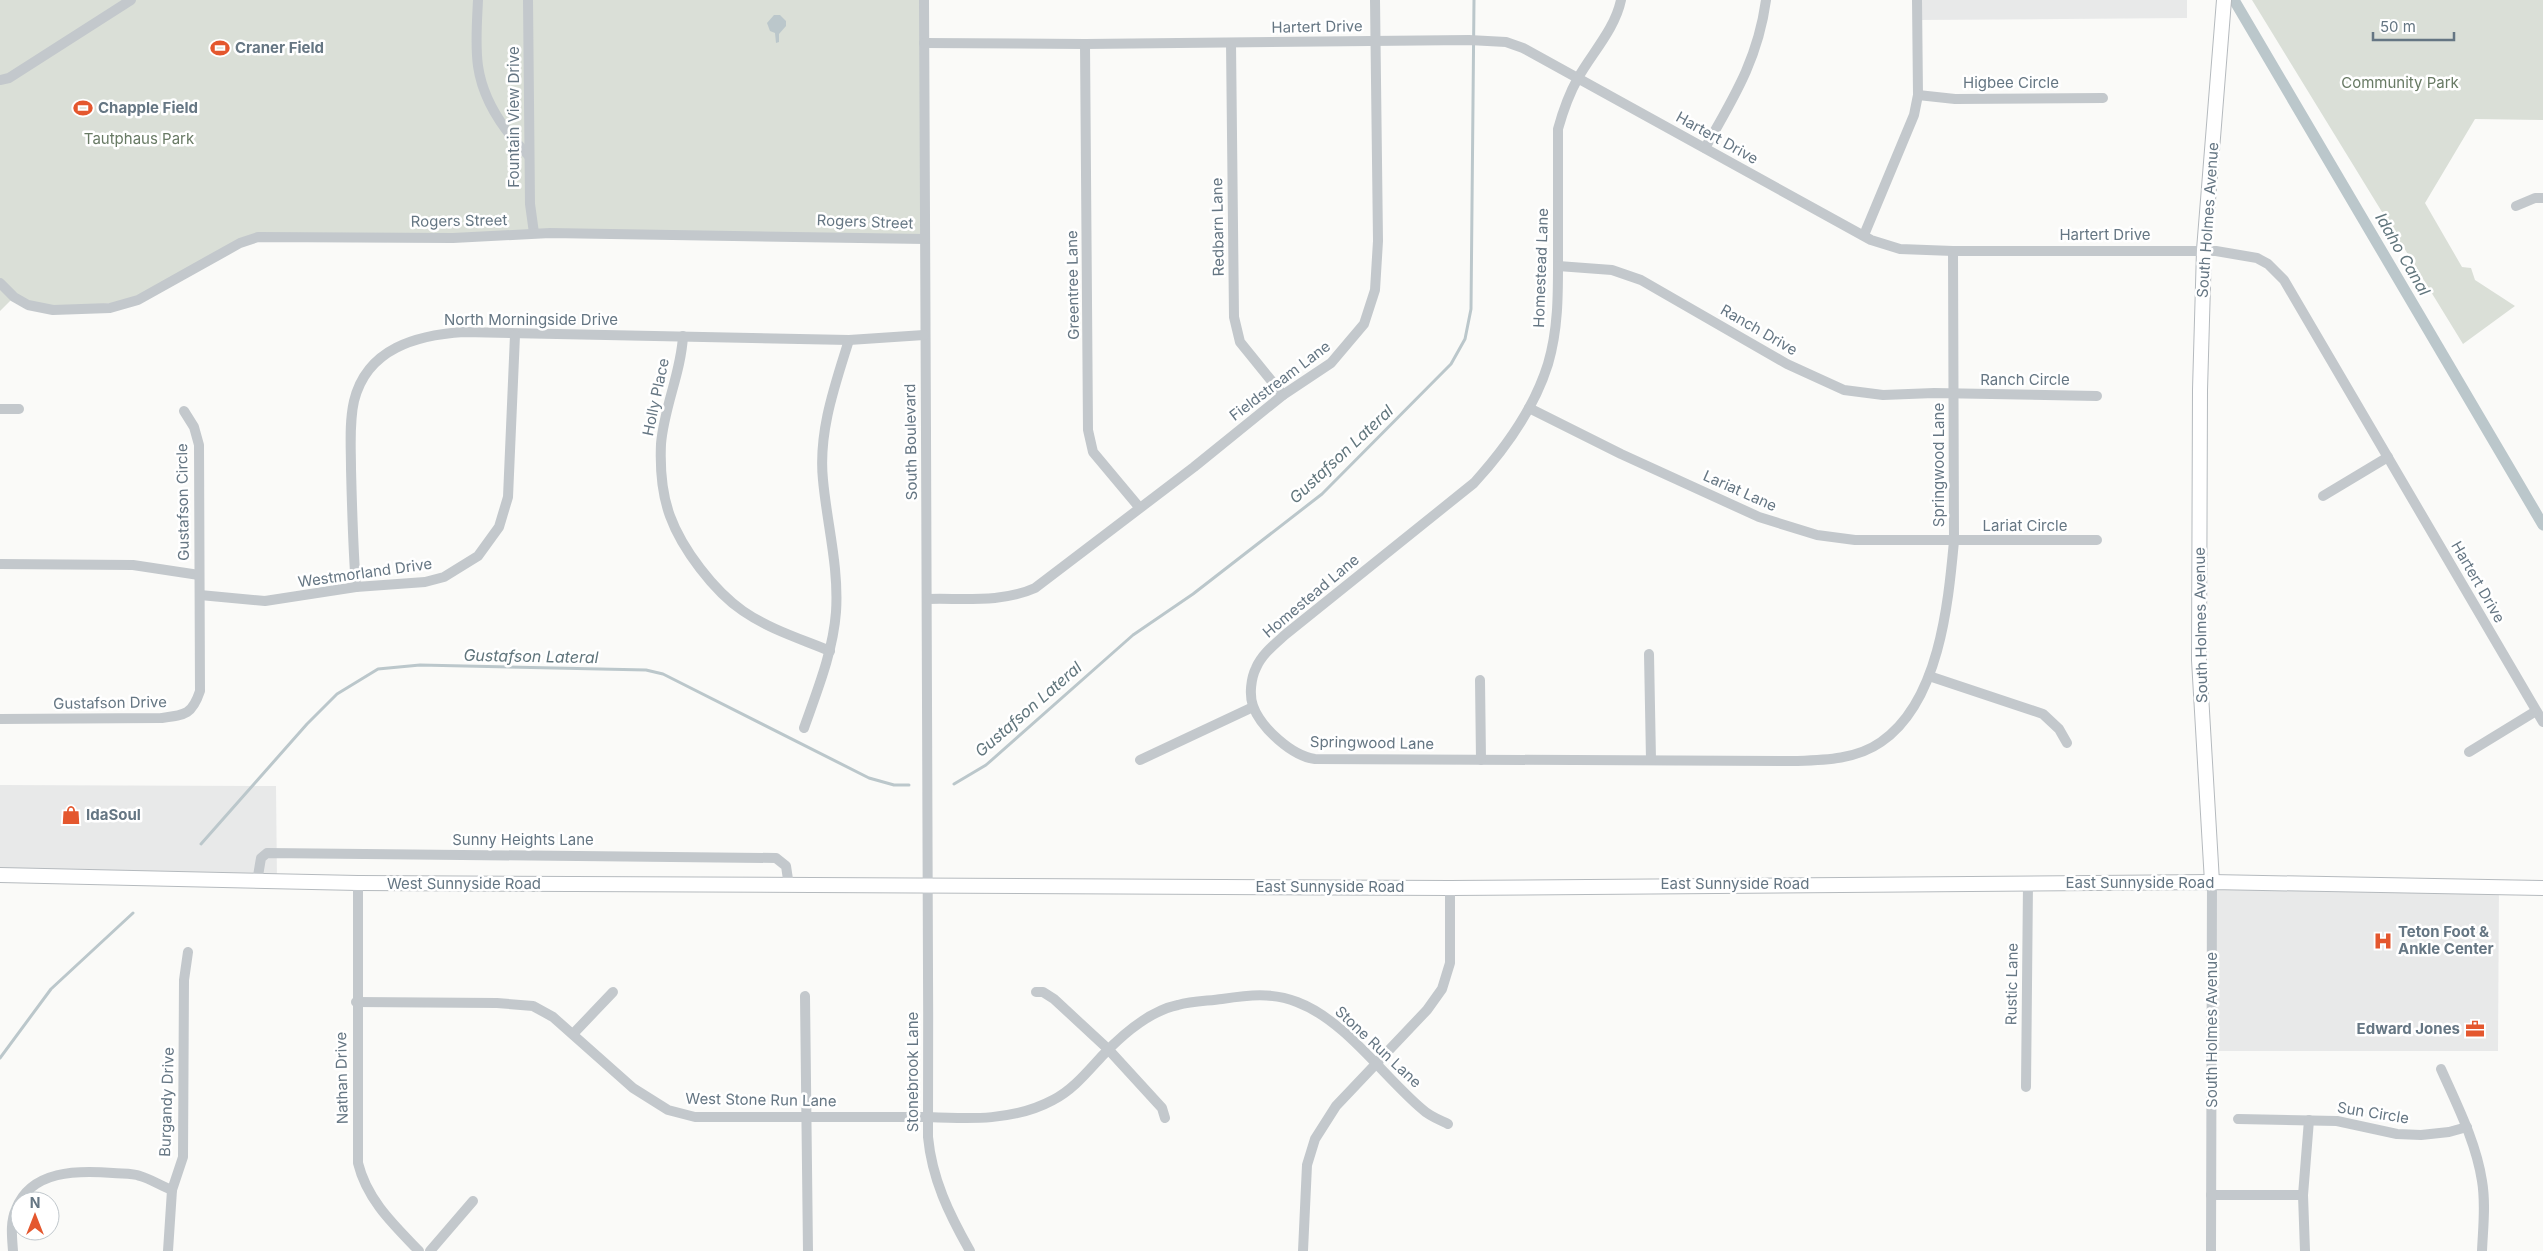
<svg xmlns="http://www.w3.org/2000/svg" width="2543" height="1251" font-family="Inter,sans-serif">
	<style>
		.built { fill: #e8e9e9 }
		.green { fill: #dadfd7 }
		.water { fill: #bbc7cb }
		.lines { fill: none; stroke-linecap: round; stroke-linejoin: round }
		.stream { stroke: #bbc7cb; stroke-width: 3 }
		.canal { stroke: #bbc7cb; stroke-width: 11 }
		.major-casing { stroke: #b5babe; stroke-width: 16 }
		.minor { stroke: #c3c8cc; stroke-width: 10 }
		.major { stroke: #fff; stroke-width: 14 }
		.labels { text-anchor: middle; stroke-width: 5; stroke-linejoin: round; paint-order: stroke }
		.street-label { font-size: 15px; fill: #657683; stroke: #fff }
		.poi-label { font-size: 15px; font-weight: bold; fill: #657683; stroke: #fff; text-anchor: start }
		.park-label { font-size: 15px; fill: #687a64; stroke: #fff }
		.water-label { font-size: 16px; font-style: italic; fill: #60757c; stroke: #fff }
	</style>
	<rect width="100%" height="100%" fill="#fafaf8"/>
	<!-- built -->
	<g class="built">
		<polygon points="1917,0 2187,0 2187,18 1917,20"/>
		<polygon points="0,785 276,786 277,882 0,875"/>
		<polygon points="2212,882 2499,887 2498,1051 2211,1051"/>
	</g>
	<!-- green -->
	<g class="green">
		<polygon points="0,0 924,0 925,239 258,237 138,300 53,310 14,297 0,311"/>
		<polygon points="2252,0 2543,0 2543,120 2475,119 2425,203 2462,267 2471,268 2475,280 2515,306 2463,344"/>
	</g>
	<!-- water -->
	<polygon class="water" points="774,15 780,15 786,21 786,26 779,34 779,42 776,43 775,33 770,31 767,23"/>
	<g class="lines">
		<!-- stream -->
		<g class="stream">
			<polyline points="954,784 986,765 1133,635 1193,594 1322,494 1451,364 1465,339 1471,309 1474,0"/>
			<polyline points="201,844 307,724 337,694 378,669 420,665 646,670 663,674 869,778 894,785 909,785"/>
			<polyline points="0,1058 51,989 133,913"/>
		</g>
		<!-- canal -->
		<polyline class="canal" points="2234,0 2543,525"/>
		<!-- major casing -->
		<g class="major-casing">
			<g id="major">
				<polyline points="0,875 358,883 1450,888 2212,882 2543,888"/>
				<polyline points="2212,882 2199,660 2200,390 2204,250 2224,0"/>
			</g>
		</g>
		<!-- minor -->
		<g class="minor">
			<path d="M478,0C477,22 475,45 478,66C483,101 505,132 529,156"/>
			<polyline points="528,0 530,204 534,233"/>
			<path d="M924,0C925,379 929,758 928,1137C932,1179 949,1214 970,1251"/>
			<path d="M1621,0C1615,29 1592,53 1578,78C1569,94 1563,111 1558,129C1558,170 1558,210 1558,251C1558,289 1559,327 1548,364C1534,409 1505,449 1474,483L1286,634C1275,644 1262,654 1256,668C1251,678 1249,695 1253,706C1261,728 1292,756 1315,759L1797,761C1826,760 1857,759 1881,742C1939,702 1948,606 1954,541L1953,251"/>
			<polyline points="924,43 1085,44 1469,40 1506,42 1523,48 1871,240 1900,249 1953,251 2216,251 2257,258 2268,264 2284,280 2543,722"/>
			<polyline points="1231,43 1234,317 1240,342 1283,395"/>
			<polyline points="1085,44 1088,430 1093,452 1139,507"/>
			<polyline points="0,80 9,78 131,0"/>
			<polyline points="1918,95 1955,99 2103,98"/>
			<path d="M1705,148C1734,97 1758,59 1766,0"/>
			<polyline points="2516,206 2535,198 2543,198"/>
			<polyline points="1864,235 1914,115 1918,95 1917,0"/>
			<polyline points="1558,266 1612,270 1641,280 1787,364 1844,390 1883,395 1934,393 2097,396"/>
			<polyline points="0,283 14,297 28,305 53,310 110,308 138,300 240,243 258,237 453,238 550,233 925,239"/>
			<path d="M683,336C681,373 664,407 661,444C660,467 662,494 670,516C682,549 714,591 743,611C769,629 801,639 830,651"/>
			<polyline points="1529,408 1621,454 1759,517 1817,535 1855,540 2097,540"/>
			<polyline points="0,409 19,409"/>
			<polyline points="2323,496 2388,457"/>
			<polyline points="0,564 133,565 199,575"/>
			<path d="M356,587C353,548 352,509 351,469C351,447 349,423 354,401C367,348 417,335 464,332L849,340L924,335"/>
			<polyline points="200,595 265,601 356,587 425,582 444,577 478,556 499,527 508,497 515,335"/>
			<path d="M928,599C963,598 1002,603 1035,588L1194,467L1283,395L1331,363L1364,324L1375,290L1378,241L1375,0"/>
			<polyline points="1649,654 1651,760"/>
			<polyline points="1929,676 2043,714 2059,729 2067,743"/>
			<polyline points="1480,680 1481,760"/>
			<path d="M0,719L161,718C185,715 192,715 200,691L199,445L194,427L184,411"/>
			<path d="M804,728C817,691 833,652 836,612C839,567 827,524 823,480C818,432 835,385 849,340"/>
			<polyline points="2469,752 2536,711"/>
			<polyline points="1140,760 1253,707"/>
			<polyline points="257,882 261,858 267,853 776,858 786,866 789,886"/>
			<path d="M358,883V1163C367,1200 394,1225 419,1251"/>
			<polyline points="1036,992 1043,992 1054,999 1108,1049 1162,1108 1165,1118"/>
			<polyline points="805,996 808,1251"/>
			<path d="M356,1002L497,1003L533,1006L553,1017L633,1088L668,1110L695,1117H928C970,1119 1014,1121 1053,1100C1073,1090 1088,1071 1103,1055C1123,1034 1149,1011 1178,1005C1192,1001 1208,1001 1222,999C1248,995 1272,992 1297,1002C1345,1020 1383,1076 1422,1109C1429,1116 1440,1120 1448,1124"/>
			<polyline points="573,1034 613,992"/>
			<path d="M2441,1069C2457,1105 2476,1142 2482,1181C2486,1204 2483,1228 2482,1251"/>
			<polyline points="2026,1087 2028,883"/>
			<polyline points="2238,1119 2337,1121 2397,1134 2421,1135 2449,1132 2467,1127"/>
			<polyline points="2211,1195 2303,1195"/>
			<path d="M13,1251C12,1237 10,1222 16,1209C31,1170 78,1170 113,1173C122,1174 132,1173 140,1176C151,1179 161,1186 172,1190"/>
			<polyline points="168,1251 172,1190 183,1157 184,980 188,952"/>
			<polyline points="430,1251 473,1201"/>
			<polyline points="1303,1251 1307,1165 1315,1139 1336,1106 1427,1010 1442,989 1450,963 1450,888"/>
			<polyline points="2211,1251 2212,882"/>
			<polyline points="2305,1251 2303,1195 2309,1120"/>
		</g>
		<!-- major -->
		<use href="#major" class="major"/>
	</g>
	<!-- icons -->
	<defs>
		<g id="stadium-bare" transform="scale(1.5)"><path d="M0-5a6.5 5 0 1 0 0 10a6.5 5 0 1 0 0-10ZM-3.5-1.8h7v3.6h-7Z" fill="#e4572e" stroke="#fff" stroke-width="2.5" paint-order="stroke"/></g>
		<g id="shop-bare" transform="scale(1.5)"><path d="M-5-2.5h2.3a2.7 3.5 0 0 1 5.4 0H5L5.5 6h-11ZM-1.5-2.5h3a1.5 2.3 0 0 0-3 0Z" fill="#e4572e" stroke="#fff" stroke-width="2.5" paint-order="stroke"/></g>
		<g id="hospital-bare" transform="scale(1.5)"><path d="M-5-5h3v3.5h4V-5h3V5h-3V1.5h-4V5h-3Z" fill="#e4572e" stroke="#fff" stroke-width="2.5" paint-order="stroke"/></g>
		<g id="office-bare" transform="scale(1.5)"><path d="M-6-3h4V-5.5h4V-3h4V5H-6ZM-1-4.5V-3h2v-1.5ZM-6 0V1H6V0Z" fill="#e4572e" stroke="#fff" stroke-width="2.5" paint-order="stroke"/></g>
	</defs>
	<g fill-rule="evenodd">
		<use href="#stadium-bare" x="220" y="48"/>
		<use href="#stadium-bare" x="83" y="108"/>
		<use href="#shop-bare" x="71" y="815"/>
		<use href="#hospital-bare" x="2383" y="941"/>
		<use href="#office-bare" x="2475" y="1029"/>
	</g>
	<g class="labels">
		<!-- street labels -->
		<g class="street-label">
			<text transform="translate(1317 27) rotate(-1)" y="5">Hartert Drive</text>
			<text x="2011" y="88">Higbee Circle</text>
			<text transform="translate(514 117) rotate(-90)" y="5">Fountain View Drive</text>
			<text transform="translate(1717 138) rotate(29)" y="5">Hartert Drive</text>
			<text transform="translate(2208 220) rotate(-86)" y="5">South Holmes Avenue</text>
			<text transform="translate(459 221) rotate(-1)" y="5">Rogers Street</text>
			<text transform="translate(865 222) rotate(2)" y="5">Rogers Street</text>
			<text transform="translate(1218 227) rotate(-91)" y="5">Redbarn Lane</text>
			<text x="2105" y="240">Hartert Drive</text>
			<text transform="translate(1541 268) rotate(-88)" y="5">Homestead Lane</text>
			<text transform="translate(1073 285) rotate(-91)" y="5">Greentree Lane</text>
			<text x="531" y="325">North Morningside Drive</text>
			<text transform="translate(1759 330) rotate(30)" y="5">Ranch Drive</text>
			<text x="2025" y="385">Ranch Circle</text>
			<text transform="translate(1280 381) rotate(-37)" y="5">Fieldstream Lane</text>
			<text transform="translate(656 397) rotate(-78)" y="5">Holly Place</text>
			<text transform="translate(911 442) rotate(-91)" y="5">South Boulevard</text>
			<text transform="translate(1939 465) rotate(-90)" y="5">Springwood Lane</text>
			<text transform="translate(1740 491) rotate(24)" y="5">Lariat Lane</text>
			<text transform="translate(183 502) rotate(-91)" y="5">Gustafson Circle</text>
			<text x="2025" y="531">Lariat Circle</text>
			<text transform="translate(365 573) rotate(-8)" y="5">Westmorland Drive</text>
			<text transform="translate(2478 582) rotate(60)" y="5">Hartert Drive</text>
			<text transform="translate(1311 596) rotate(-40)" y="5">Homestead Lane</text>
			<text transform="translate(2201 625) rotate(-91)" y="5">South Holmes Avenue</text>
			<text transform="translate(110 703) rotate(-1)" y="5">Gustafson Drive</text>
			<text transform="translate(1372 743) rotate(1)" y="5">Springwood Lane</text>
			<text x="523" y="845">Sunny Heights Lane</text>
			<text x="2140" y="888">East Sunnyside Road</text>
			<text x="464" y="889">West Sunnyside Road</text>
			<text x="1735" y="889">East Sunnyside Road</text>
			<text x="1330" y="892">East Sunnyside Road</text>
			<text transform="translate(2012 984) rotate(-89)" y="5">Rustic Lane</text>
			<text transform="translate(2212 1030) rotate(-90)" y="5">South Holmes Avenue</text>
			<text transform="translate(1378 1047) rotate(43)" y="5">Stone Run Lane</text>
			<text transform="translate(913 1072) rotate(-90)" y="5">Stonebrook Lane</text>
			<text transform="translate(342 1078) rotate(-91)" y="5">Nathan Drive</text>
			<text transform="translate(761 1100) rotate(1)" y="5">West Stone Run Lane</text>
			<text transform="translate(167 1102) rotate(-88)" y="5">Burgandy Drive</text>
			<text transform="translate(2373 1113) rotate(9)" y="5">Sun Circle</text>
		</g>
		<!-- poi labels -->
		<g class="poi-label">
			<text x="235" y="53">Craner Field</text>
			<text x="98" y="113">Chapple Field</text>
			<text x="86" y="820">IdaSoul</text>
			<text x="2398" y="937">Teton Foot &amp;<tspan x="2398" dy="17">Ankle Center</tspan></text>
			<text x="2460" y="1034" text-anchor="end">Edward Jones</text>
		</g>
		<!-- park labels -->
		<g class="park-label">
			<text x="2400" y="88">Community Park</text>
			<text x="139" y="144">Tautphaus Park</text>
		</g>
		<!-- water labels -->
		<g class="water-label">
			<text transform="translate(2403 254) rotate(60)" y="6">Idaho Canal</text>
			<text transform="translate(1341 454) rotate(-43)" y="6">Gustafson Lateral</text>
			<text transform="translate(531 656) rotate(1)" y="6">Gustafson Lateral</text>
			<text transform="translate(1028 709) rotate(-41)" y="6">Gustafson Lateral</text>
		</g>
	</g>
	<!-- north arrow -->
	<g transform="translate(35 1216)"><circle r="24" fill="#ffffff" stroke="#c1c8cd"/>
	<path d="M0-4L9 19L0 12L-9 19Z" fill="#e4572e"/>
	<text y="-8" font-size="14" font-weight="bold" text-anchor="middle" fill="#657683">N</text>
	</g>
	<!-- scale -->
	<path d="M2373 32v8h81v-8" fill="none" stroke="#657683" stroke-width="2.5"/>
	<text x="2380" y="32" font-size="15" fill="#657683" stroke="#ffffff" stroke-width="4" paint-order="stroke">50 m</text>
</svg>
